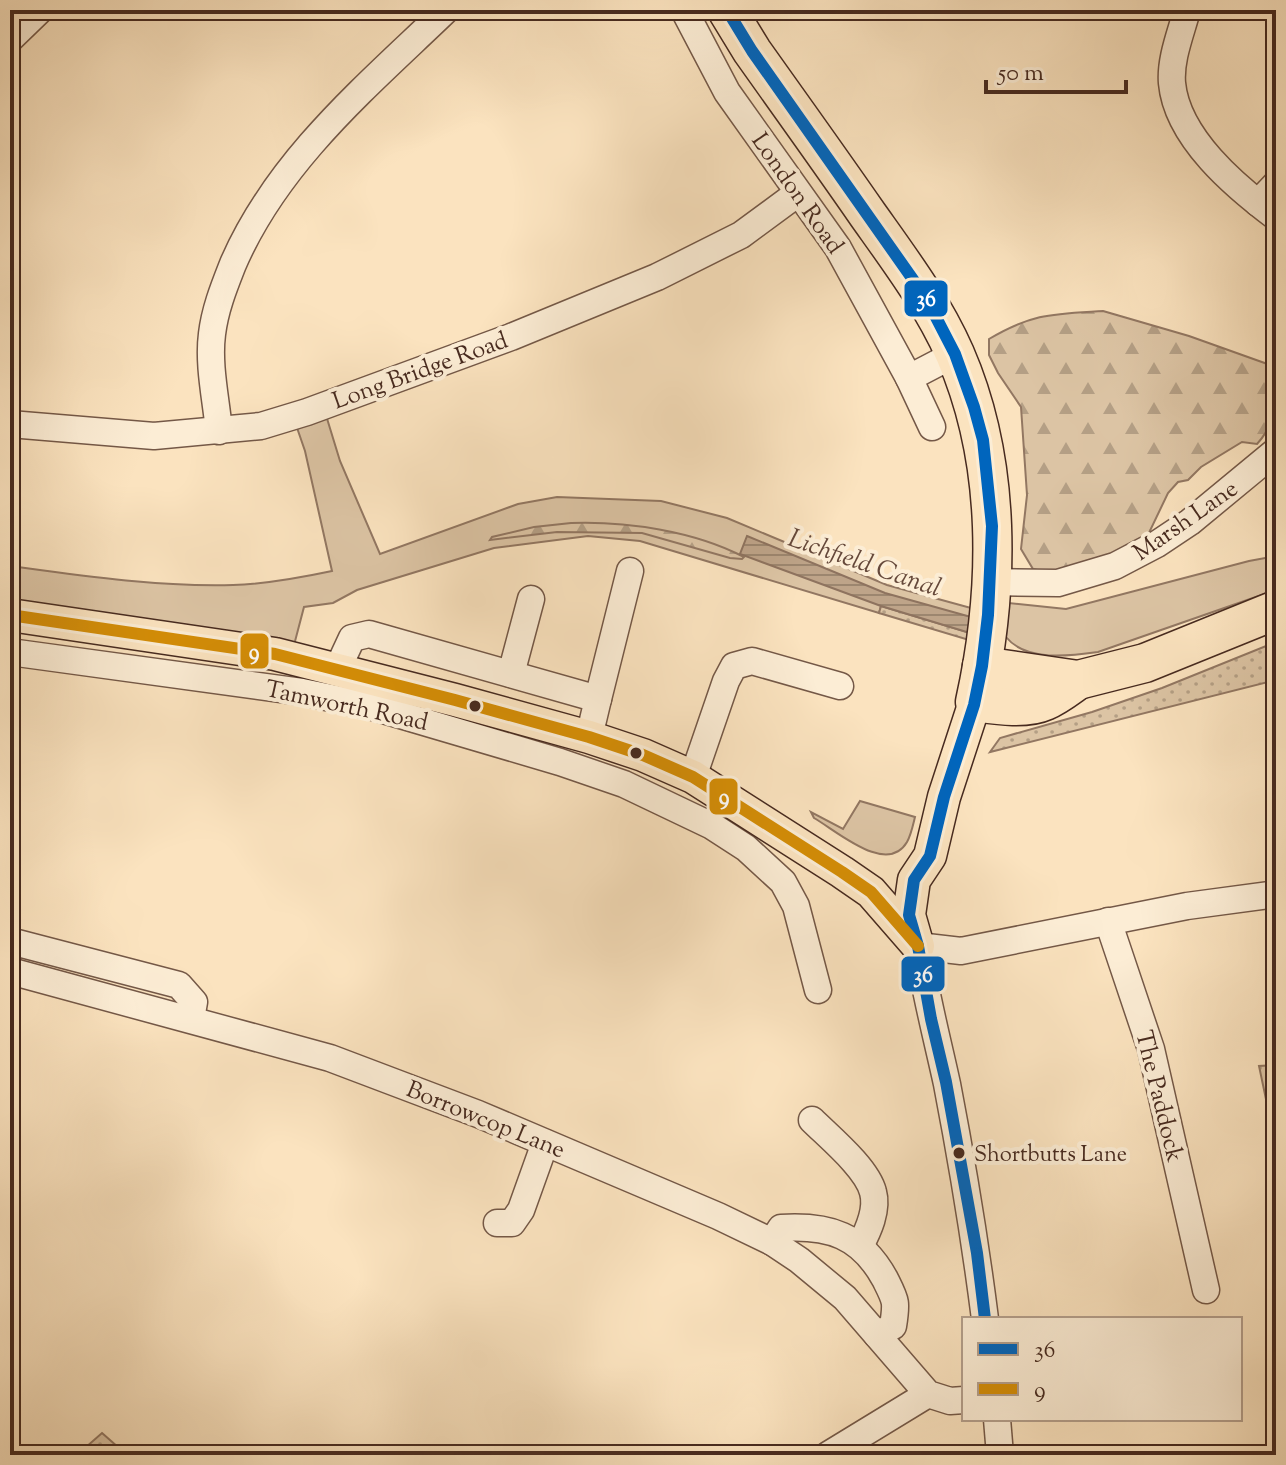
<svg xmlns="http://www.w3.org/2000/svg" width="1286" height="1465" font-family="'Sorts Mill Goudy',serif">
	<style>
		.grass { fill: #dcc4a4; stroke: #927762; stroke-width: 2 }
		.forest { fill: url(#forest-firs); stroke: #927762; stroke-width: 2 }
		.park { fill: url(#park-dots); stroke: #927762; stroke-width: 2 }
		.water { fill: url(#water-rules); stroke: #8e735f; stroke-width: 2 }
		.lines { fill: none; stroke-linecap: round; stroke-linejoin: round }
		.minor-casing { stroke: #745847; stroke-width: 29 }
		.major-casing { stroke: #472a1f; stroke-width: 35 }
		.highway-casing { stroke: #472a1f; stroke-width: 41 }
		.minor { stroke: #fcedd5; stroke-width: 26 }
		.major { stroke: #fbe3bf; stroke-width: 32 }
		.highway { stroke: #fbe3bf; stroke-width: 38 }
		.bus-1-casing { stroke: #fcedd5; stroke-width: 18 }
		.bus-2-casing { stroke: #fcedd5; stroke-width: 18 }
		.bus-1 { stroke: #0065bd; stroke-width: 12 }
		.bus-2 { stroke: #d48d06; stroke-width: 12 }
		.bus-dot { fill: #472a1f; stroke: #fcedd5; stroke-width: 3 }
		.labels { text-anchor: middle; stroke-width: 8; stroke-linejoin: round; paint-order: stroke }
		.bus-label { font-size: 22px; fill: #472a1f; stroke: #fcedd5; text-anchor: start }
		.street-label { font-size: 24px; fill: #472a1f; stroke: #fcedd5 }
		.water-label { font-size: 26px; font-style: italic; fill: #65483a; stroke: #fcedd5 }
		.line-badge { stroke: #fcedd5; stroke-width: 3 }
		.badge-label { font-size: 22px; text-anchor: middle; font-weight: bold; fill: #fff }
	</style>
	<defs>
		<pattern id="forest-firs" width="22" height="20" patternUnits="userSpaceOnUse" patternTransform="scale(2)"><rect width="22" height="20" fill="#dcc4a4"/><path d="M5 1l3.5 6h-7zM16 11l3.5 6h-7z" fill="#b49f85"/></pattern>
		<pattern id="park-dots" width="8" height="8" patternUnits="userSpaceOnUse" patternTransform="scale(2)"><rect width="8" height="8" fill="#dcc4a4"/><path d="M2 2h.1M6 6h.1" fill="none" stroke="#b49f85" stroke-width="1.8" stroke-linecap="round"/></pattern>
		<pattern id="water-rules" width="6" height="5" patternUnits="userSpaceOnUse" patternTransform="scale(2)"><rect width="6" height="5" fill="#bea489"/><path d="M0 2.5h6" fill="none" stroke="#9c866f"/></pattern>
	</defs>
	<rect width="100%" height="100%" fill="#fbe3bf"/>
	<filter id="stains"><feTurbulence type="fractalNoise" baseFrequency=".0025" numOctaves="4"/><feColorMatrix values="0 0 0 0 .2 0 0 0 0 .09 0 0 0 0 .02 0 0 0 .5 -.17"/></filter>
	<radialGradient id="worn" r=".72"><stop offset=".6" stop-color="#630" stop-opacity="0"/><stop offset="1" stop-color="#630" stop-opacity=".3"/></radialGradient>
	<!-- grass -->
	<g class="grass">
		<path d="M325,412L340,461L380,554L518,504L557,497L661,501L727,518L887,585L971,608L970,633L881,606L879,613L640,541L588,536L494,548L357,590L333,603L304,607L293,649L10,608V566C83,576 159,587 233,585C267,584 299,578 332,571L305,451L295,422Z"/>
		<path d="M1276,556V590L1098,652C1070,656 1026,662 1006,637L1009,603L1066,609L1249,561Z"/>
		<path d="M860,801L915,817C913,825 911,835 907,842C887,876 837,831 814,818L811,812L843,829Z"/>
	</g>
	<!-- forest -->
	<g class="forest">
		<path d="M1103,311L1189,336L1273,366L1276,375C1262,405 1284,414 1257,444L1242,442L1201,467L1188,480L1178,482L1168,493L1148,535L1128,553L1051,573L1033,569L1021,549L1027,495L1021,407L998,373L989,355V339C1033,313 1053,314 1103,311Z"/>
		<path d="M571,523C626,521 694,531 744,557L742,559L730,558L642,533L557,532L490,540L492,537L534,527Z"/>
	</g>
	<!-- park -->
	<g class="park">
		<polygon points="881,606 970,633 969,640 879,613"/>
		<polygon points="1276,642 1276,680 990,752 1000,738 1092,712 1162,688"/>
		<polygon points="1276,1065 1276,1147 1259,1066"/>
		<polygon points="102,1433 127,1455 77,1455"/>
	</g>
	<!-- water -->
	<polygon class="water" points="747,536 885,593 971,617 970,633 881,606 740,554"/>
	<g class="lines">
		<!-- minor casing -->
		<g class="minor-casing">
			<g id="minor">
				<polyline points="684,10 727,92 838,248 909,378 932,427"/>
				<path d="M1187,10C1181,33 1170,59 1172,83C1177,138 1236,187 1276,217"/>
				<polyline points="10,39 40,10"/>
				<polyline points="1258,203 1276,184"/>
				<polyline points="909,378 955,354"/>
				<polyline points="10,424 154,436 261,426 307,412 511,337 657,277 741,235 798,193"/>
				<path d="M219,431C216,399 208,365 212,334C215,309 224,287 233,264C278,160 366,87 446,10"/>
				<polyline points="990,582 1058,583 1115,566 1157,544 1190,522 1276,451"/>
				<polyline points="10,652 302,692 370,706 560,762 624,784 712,826 746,848 783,882 796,906 818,990"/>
				<polyline points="338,668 352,638 369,634 598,699 589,737"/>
				<polyline points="511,674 531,599"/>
				<polyline points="598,699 630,571"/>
				<polyline points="693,777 726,681 734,666 752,661 840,686"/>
				<polyline points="1108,921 1151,1049 1206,1290"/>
				<polyline points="10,941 179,985 194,1002 191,1019"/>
				<polyline points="10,971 330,1058 478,1114 718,1216 772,1242 799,1260 845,1298 928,1394 950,1401 964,1400"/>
				<path d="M812,1120C829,1137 867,1168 873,1192C878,1210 868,1231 860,1246"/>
				<polyline points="497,1223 512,1223 521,1210 545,1143"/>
				<path d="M772,1242L781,1228C829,1225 861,1235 885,1279C896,1301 897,1301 893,1326L877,1335"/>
				<path d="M985,1319C975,1240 962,1162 947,1084C937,1038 925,993 918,946L961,951L1187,906L1276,894"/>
				<polyline points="997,1419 1000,1455"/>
				<polyline points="828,1455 928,1394"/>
			</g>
		</g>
		<!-- major casing -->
		<g class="major-casing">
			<g id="major">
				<polyline points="10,615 275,654 455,700 589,737 643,755 693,777 842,872 871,892 918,946"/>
				<polyline points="917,943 909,915 914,880 930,856 944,797 975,702"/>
			</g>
		</g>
		<!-- highway casing -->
		<g class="highway-casing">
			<g id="highway">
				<path d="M727,10L752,51C791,106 830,160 868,215C900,260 933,304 955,354C1002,462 1000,588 975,702C996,705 1025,710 1045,701C1057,696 1068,687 1078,680"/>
				<polyline points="982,666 1078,680 1145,663 1276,610"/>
			</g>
		</g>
		<!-- minor -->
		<use href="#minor" class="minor"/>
		<!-- major -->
		<use href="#major" class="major"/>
		<!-- highway -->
		<use href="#highway" class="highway"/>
		<!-- bus-1 casing -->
		<g class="bus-1-casing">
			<polyline id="bus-1" points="727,10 752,51 926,298 955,354 974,407 983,440 992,526 988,615 982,666 974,705 944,797 930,856 914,880 909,915 918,946 931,1019 946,1082 977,1253 985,1319"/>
		</g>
		<!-- bus-2 casing -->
		<g class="bus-2-casing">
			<polyline id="bus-2" points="10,615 275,654 455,700 589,737 643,755 693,777 842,872 871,892 918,946"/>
		</g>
		<!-- bus-1 -->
		<use href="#bus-1" class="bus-1"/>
		<!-- bus-2 -->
		<use href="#bus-2" class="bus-2"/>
	</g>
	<!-- markers -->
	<g class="bus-dot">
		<circle cx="475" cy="706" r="7"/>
		<circle cx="636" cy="753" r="7"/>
		<circle cx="959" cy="1153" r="7"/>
	</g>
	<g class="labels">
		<!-- bus labels -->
		<g class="bus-label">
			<text x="974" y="1161">Shortbutts Lane</text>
		</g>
		<!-- street labels -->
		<g class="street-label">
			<text transform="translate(798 193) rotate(55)" y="8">London Road</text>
			<text transform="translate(420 370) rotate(-20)" y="8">Long Bridge Road</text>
			<text transform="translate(1185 520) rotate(-35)" y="8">Marsh Lane</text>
			<text transform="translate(347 705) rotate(12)" y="8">Tamworth Road</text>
			<text transform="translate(1160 1096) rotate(76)" y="8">The Paddock</text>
			<text transform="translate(486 1119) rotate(22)" y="8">Borrowcop Lane</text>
		</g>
		<!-- water labels -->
		<g class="water-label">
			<text transform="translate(865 562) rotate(19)" y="9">Lichfield Canal</text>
		</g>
	</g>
	<g class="line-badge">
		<rect x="903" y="279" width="46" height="39" rx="8" fill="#0065bd"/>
		<rect x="239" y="632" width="31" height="38" rx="8" fill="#d48d06"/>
		<rect x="708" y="777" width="31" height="39" rx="8" fill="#d48d06"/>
		<rect x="900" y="955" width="46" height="38" rx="8" fill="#0065bd"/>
	</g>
	<g class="badge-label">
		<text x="926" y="306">36</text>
		<text x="254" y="659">9</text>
		<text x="724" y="804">9</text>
		<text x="923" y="982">36</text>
	</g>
	<!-- margin -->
	<rect width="1286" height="1465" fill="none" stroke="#fbe3bf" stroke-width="40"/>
	<rect x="12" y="12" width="1262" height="1441" fill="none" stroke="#472a1f" stroke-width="4"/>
	<rect x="20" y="20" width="1246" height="1425" fill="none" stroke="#472a1f" stroke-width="2"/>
	<!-- legend -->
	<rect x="962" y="1317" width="280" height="104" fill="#fcedd5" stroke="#b49f8c" stroke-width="2"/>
	<rect x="978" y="1343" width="40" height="12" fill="#0065bd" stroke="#b49f8c" stroke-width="2"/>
	<text x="1034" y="1357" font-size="24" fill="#472a1f">36</text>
	<rect x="978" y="1383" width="40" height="12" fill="#d48d06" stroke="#b49f8c" stroke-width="2"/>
	<text x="1034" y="1397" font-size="24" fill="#472a1f">9</text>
	<!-- scale -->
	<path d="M986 80v12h140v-12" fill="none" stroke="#472a1f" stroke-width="4"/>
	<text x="998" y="80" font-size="24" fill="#472a1f" stroke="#fcedd5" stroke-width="6" paint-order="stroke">50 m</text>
	<rect width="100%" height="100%" filter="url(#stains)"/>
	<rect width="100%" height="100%" fill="url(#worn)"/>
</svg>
